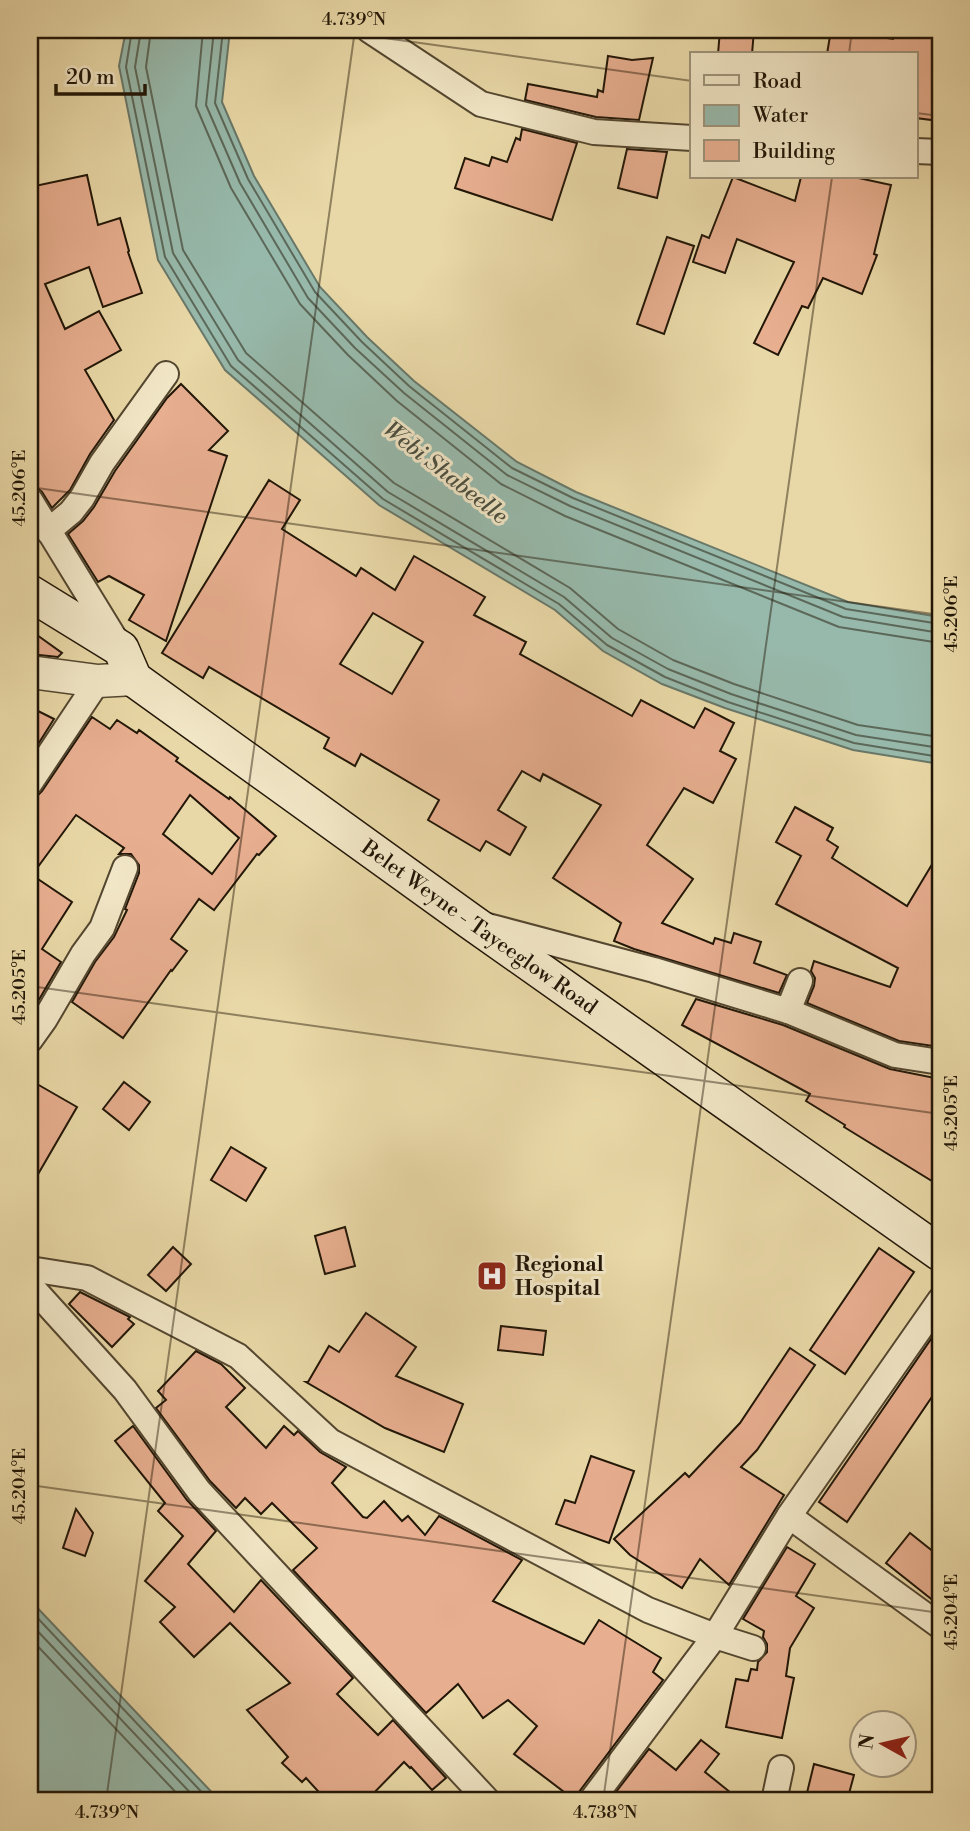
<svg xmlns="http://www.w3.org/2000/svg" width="970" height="1831" font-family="'Libre Bodoni',serif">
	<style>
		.water { fill: #97b9ab; stroke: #687869; stroke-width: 2 }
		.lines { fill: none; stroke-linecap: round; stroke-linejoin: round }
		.shore { stroke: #5c6859; stroke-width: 2 }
		.building { fill: #e7ae8f; stroke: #211607; stroke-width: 2; fill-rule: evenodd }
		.minor-casing { stroke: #53462f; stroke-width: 28 }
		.tertiary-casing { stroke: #53462f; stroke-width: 35 }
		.secondary-casing { stroke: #211607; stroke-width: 38 }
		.minor { stroke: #f1e6c6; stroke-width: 24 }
		.tertiary { stroke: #f1e6c6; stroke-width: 32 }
		.secondary { stroke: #f1e6c6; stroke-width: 35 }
		.ticks { fill: none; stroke: #211607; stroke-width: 2; stroke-opacity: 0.45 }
		.labels { text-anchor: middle; stroke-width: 6; stroke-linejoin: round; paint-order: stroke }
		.street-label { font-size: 21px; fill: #211607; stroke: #f1e6c6 }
		.poi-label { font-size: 21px; font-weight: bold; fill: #211607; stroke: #f1e6c6; text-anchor: start }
		.water-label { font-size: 23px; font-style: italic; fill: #4a4f40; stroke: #f1e6c6 }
		.neatline { fill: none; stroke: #211607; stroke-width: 2.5 }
		.ticks-label { font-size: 18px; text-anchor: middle; fill: #211607 }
	</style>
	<rect width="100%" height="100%" fill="#e9d8a7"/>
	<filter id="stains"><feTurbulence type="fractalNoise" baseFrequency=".00286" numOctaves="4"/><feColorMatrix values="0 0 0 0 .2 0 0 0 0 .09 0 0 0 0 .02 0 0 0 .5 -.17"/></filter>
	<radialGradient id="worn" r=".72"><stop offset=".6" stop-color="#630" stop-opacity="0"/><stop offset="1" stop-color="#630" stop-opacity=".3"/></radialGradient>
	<!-- water -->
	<g class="water">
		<polygon points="126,30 230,30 222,102 254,176 320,287 367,337 414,381 517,462 576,492 848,602 940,617 940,764 853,750 725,708 662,684 603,651 555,610 379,505 225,370 158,260 119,66"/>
		<polygon points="30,1600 220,1801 30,1801"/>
	</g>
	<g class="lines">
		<!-- shore -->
		<g class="shore">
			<polyline points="132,30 126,67 165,257 231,366 383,499 559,604 607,645 665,677 728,702 854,743 940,757"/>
			<polyline points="141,30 135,67 173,253 238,360 388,492 564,597 612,638 668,669 731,694 856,735 940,748"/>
			<polyline points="151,30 146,67 183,250 246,353 394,483 570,588 618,629 673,660 734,684 858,725 940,737"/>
			<polyline points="203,30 196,106 231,188 300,304 348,355 397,401 501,484 565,516 839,627 940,643"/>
			<polyline points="214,30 206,105 240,183 308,298 355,348 404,393 507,475 570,506 843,617 940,633"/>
			<polyline points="223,30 215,103 248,179 315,292 362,342 409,386 512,468 573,498 846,609 940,624"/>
			<polyline points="30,1610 210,1801"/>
			<polyline points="30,1623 198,1801"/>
			<polyline points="30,1638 184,1801"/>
		</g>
	</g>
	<!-- building -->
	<g class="building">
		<polygon points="720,30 754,30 752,54 718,54"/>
		<polygon points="831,30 893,39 895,30 940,30 940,121 916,118 916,54 827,54"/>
		<polygon points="608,56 632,60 653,58 639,120 596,117 525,100 528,84 597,97 598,90 603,92"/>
		<polygon points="522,129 577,143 552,220 455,188 465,158 489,166 492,157 507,162 516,138 520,140"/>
		<polygon points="627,149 667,152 657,198 618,188"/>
		<polygon points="87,175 98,225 120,218 129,251 128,252 142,293 103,307 89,267 45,284 65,329 99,311 121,350 85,370 114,420 90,454 70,490 52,508 42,492 36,487 30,485 30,187"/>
		<polygon points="733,177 795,201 801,177 854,177 891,185 874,254 877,255 862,294 823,278 808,308 802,306 778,355 754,343 794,262 737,239 725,273 693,262 702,235 709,238"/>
		<polygon points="667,237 694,246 664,334 637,324"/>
		<polygon points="181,384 228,431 209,450 227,456 166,641 129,620 144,595 109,576 98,582 68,534 83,521 94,507 115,471 167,398"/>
		<path d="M269,480L300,500L282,529L356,576L361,568L395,590L414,556L485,597L474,615L526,642L520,654L632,716L641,700L694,728L705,708L734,723L720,751L736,759L713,803L684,788L647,845L693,879L662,923L713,944L715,938L731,943L734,933L761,942L754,963L787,975L779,993L634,949L614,941L621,923L553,878L601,805L543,774L540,781L522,771L498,810L526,827L510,855L486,841L480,851L428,820L439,800L361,754L355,766L324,748L329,738L209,667L203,678L162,653ZM373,613L423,642L392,694L340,664Z"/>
		<polygon points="30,630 62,653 58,657 30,654"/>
		<polygon points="30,707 54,719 30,757"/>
		<path d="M92,717L110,729L117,720L137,733L139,730L178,758L176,761L229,799L230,797L276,836L259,855L257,854L214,910L199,899L171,939L187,951L172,971L171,970L123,1038L72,1002L95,962L114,937L127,910L125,909L139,873V865L131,854H119L124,848L76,815L32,875L72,902L42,949L61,962L30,1015V798L37,796L42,791ZM190,795L239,838L212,874L163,834Z"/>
		<polygon points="795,807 833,828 827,840 838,847 832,858 907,906 940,851 940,1032 933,1046 899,1041 807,1003 814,986 815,978 811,971 814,961 890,987 898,968 776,904 801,856 776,842"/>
		<polygon points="696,999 783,1025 890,1069 940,1079 940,1186 844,1127 845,1125 806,1101 810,1094 682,1025"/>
		<polygon points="30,1080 77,1107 30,1188"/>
		<polygon points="124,1082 150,1102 129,1130 103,1109"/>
		<polygon points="231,1147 266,1168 246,1201 211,1180"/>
		<polygon points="345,1227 355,1266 325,1274 315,1236"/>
		<polygon points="173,1247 191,1264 166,1291 148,1275"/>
		<polygon points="879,1248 914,1272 845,1374 810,1350"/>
		<polygon points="80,1292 130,1317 128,1319 134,1324 112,1347 69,1304"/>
		<polygon points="366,1313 416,1347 396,1376 463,1404 444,1452 385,1428 306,1382 308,1382 329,1346 339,1352"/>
		<polygon points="501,1326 546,1331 543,1355 498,1350"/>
		<polygon points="940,1326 940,1385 847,1522 819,1502"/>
		<polygon points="790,1348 815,1365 757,1450 741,1467 784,1495 729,1585 700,1559 682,1588 630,1555 614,1539 685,1473 689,1477 740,1423"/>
		<polygon points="196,1351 221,1364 245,1388 226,1407 266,1448 284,1426 294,1435 298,1431 320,1452 346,1467 332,1483 363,1517 367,1518 384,1501 402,1521 408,1516 425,1535 439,1516 522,1560 493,1601 584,1644 599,1620 661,1658 653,1672 663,1680 579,1792 576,1801 514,1754 537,1726 508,1700 483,1718 458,1684 426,1713 293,1570 317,1548 272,1503 261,1514 245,1498 236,1508 210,1481 156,1408 166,1400 158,1391"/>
		<polygon points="133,1426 187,1500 216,1531 188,1564 234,1612 261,1580 353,1678 337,1694 378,1735 393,1720 446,1778 432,1790 411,1767 410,1768 404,1762 366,1801 327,1801 306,1778 302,1782 282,1763 288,1757 247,1710 290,1683 230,1623 194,1657 160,1622 175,1607 145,1581 183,1536 158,1511 165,1503 115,1441"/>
		<polygon points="591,1456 634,1471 609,1543 556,1524 565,1500 575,1503"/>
		<polygon points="76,1509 93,1533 85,1556 63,1548"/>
		<polygon points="910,1533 940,1557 940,1606 886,1563"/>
		<polygon points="787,1547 815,1564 796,1596 814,1608 790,1648 786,1676 794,1678 782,1738 726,1727 736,1679 748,1681 751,1669 757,1670 758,1662 767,1652 767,1644 763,1637 764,1631 743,1619"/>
		<polygon points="701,1740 719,1754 705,1772 741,1801 609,1801 649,1749 676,1770"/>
		<polygon points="814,1764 854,1775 847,1801 805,1801"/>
	</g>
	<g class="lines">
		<!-- minor casing -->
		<g class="minor-casing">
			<g id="minor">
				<polyline points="369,30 481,104 594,132 692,138"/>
				<polyline points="916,151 940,152"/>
				<polyline points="30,500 117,642"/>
				<polyline points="48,531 71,512 82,498 102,463 166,374"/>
				<polyline points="30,783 98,681"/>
				<polyline points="488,926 654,970 788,1011 895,1055 940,1062"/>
				<polyline points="788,1011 800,981"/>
				<polyline points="30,1040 45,1019 83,954 102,928 125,868"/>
				<polyline points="30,1269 87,1278 238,1356 330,1441 648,1610 715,1636 753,1648"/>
				<polyline points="30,1285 125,1390 199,1491 488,1801"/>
				<polyline points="789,1516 940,1626"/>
				<polyline points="591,1801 715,1636 789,1516 940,1300"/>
				<polyline points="774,1801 781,1768"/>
			</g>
		</g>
		<!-- tertiary casing -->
		<g class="tertiary-casing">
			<polyline id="tertiary" points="30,672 98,681 134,679"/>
		</g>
		<!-- secondary casing -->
		<g class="secondary-casing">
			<g id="secondary">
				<path id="s1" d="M30,593L121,649L134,679L470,921L940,1253"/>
			</g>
		</g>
		<!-- minor -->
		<use href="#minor" class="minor"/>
		<!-- tertiary -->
		<use href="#tertiary" class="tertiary"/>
		<!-- secondary -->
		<use href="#secondary" class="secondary"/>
	</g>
	<!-- ticks -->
	<path class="ticks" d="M327,30L692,81M849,54L852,30M916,113L940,116M30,487L940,615M30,986L940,1114M30,1485L940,1613M106,1801L355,30M603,1801L832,177"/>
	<!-- icons -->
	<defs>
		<g id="hospital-square" transform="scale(1.575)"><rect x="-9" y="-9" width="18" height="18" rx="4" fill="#8f2418" stroke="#f1e6c6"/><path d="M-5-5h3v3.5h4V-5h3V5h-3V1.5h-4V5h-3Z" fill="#fff"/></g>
	</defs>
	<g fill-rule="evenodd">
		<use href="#hospital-square" x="492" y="1276"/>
	</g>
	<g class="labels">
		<!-- street labels -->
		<g class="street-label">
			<text dy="7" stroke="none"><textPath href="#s1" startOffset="565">Belet Weyne - Tayeeglow Road</textPath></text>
		</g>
		<!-- poi labels -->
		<g class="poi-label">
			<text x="515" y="1271">Regional<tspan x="515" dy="24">Hospital</tspan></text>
		</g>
		<!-- water labels -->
		<g class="water-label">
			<text transform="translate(446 472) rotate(38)" y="8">Webi Shabeelle</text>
		</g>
	</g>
	<!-- margin -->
	<rect width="970" height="1831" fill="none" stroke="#e9d8a7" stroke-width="77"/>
	<!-- legend -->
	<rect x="690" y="52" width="228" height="126" fill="#f1e6c6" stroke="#9e937a" stroke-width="2"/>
	<rect x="704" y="75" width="35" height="10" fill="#f1e6c6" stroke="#9e937a" stroke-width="2"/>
	<text x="753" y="88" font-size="21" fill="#211607">Road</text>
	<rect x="704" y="105" width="35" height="21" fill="#97b9ab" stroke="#9e937a" stroke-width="2"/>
	<text x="753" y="122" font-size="21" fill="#211607">Water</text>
	<rect x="704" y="140" width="35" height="21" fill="#e7ae8f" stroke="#9e937a" stroke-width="2"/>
	<text x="753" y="158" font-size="21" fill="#211607">Building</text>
	<!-- north arrow -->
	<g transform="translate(883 1744) rotate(278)"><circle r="33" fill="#f1e6c6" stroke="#9e937a" stroke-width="2"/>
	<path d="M0-5L12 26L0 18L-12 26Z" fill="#8f2418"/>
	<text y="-10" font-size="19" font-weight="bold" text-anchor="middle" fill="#211607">N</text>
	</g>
	<!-- scale -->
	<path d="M56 84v10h89v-10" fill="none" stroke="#211607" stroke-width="3.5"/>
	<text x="66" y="84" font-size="21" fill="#211607" stroke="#f1e6c6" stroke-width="5" paint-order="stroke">20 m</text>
	<rect x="38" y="38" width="894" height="1754" class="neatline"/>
	<g class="ticks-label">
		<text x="354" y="25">4.739°N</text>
		<text transform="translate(19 488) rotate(-90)" y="6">45.206°E</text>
		<text transform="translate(951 614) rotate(-90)" y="6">45.206°E</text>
		<text transform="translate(19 987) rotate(-90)" y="6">45.205°E</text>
		<text transform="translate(951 1113) rotate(-90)" y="6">45.205°E</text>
		<text transform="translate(19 1486) rotate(-90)" y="6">45.204°E</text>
		<text transform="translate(951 1612) rotate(-90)" y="6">45.204°E</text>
		<text x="107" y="1818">4.739°N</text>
		<text x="605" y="1818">4.738°N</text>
	</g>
	<rect width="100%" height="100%" filter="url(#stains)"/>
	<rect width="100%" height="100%" fill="url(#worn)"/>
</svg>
